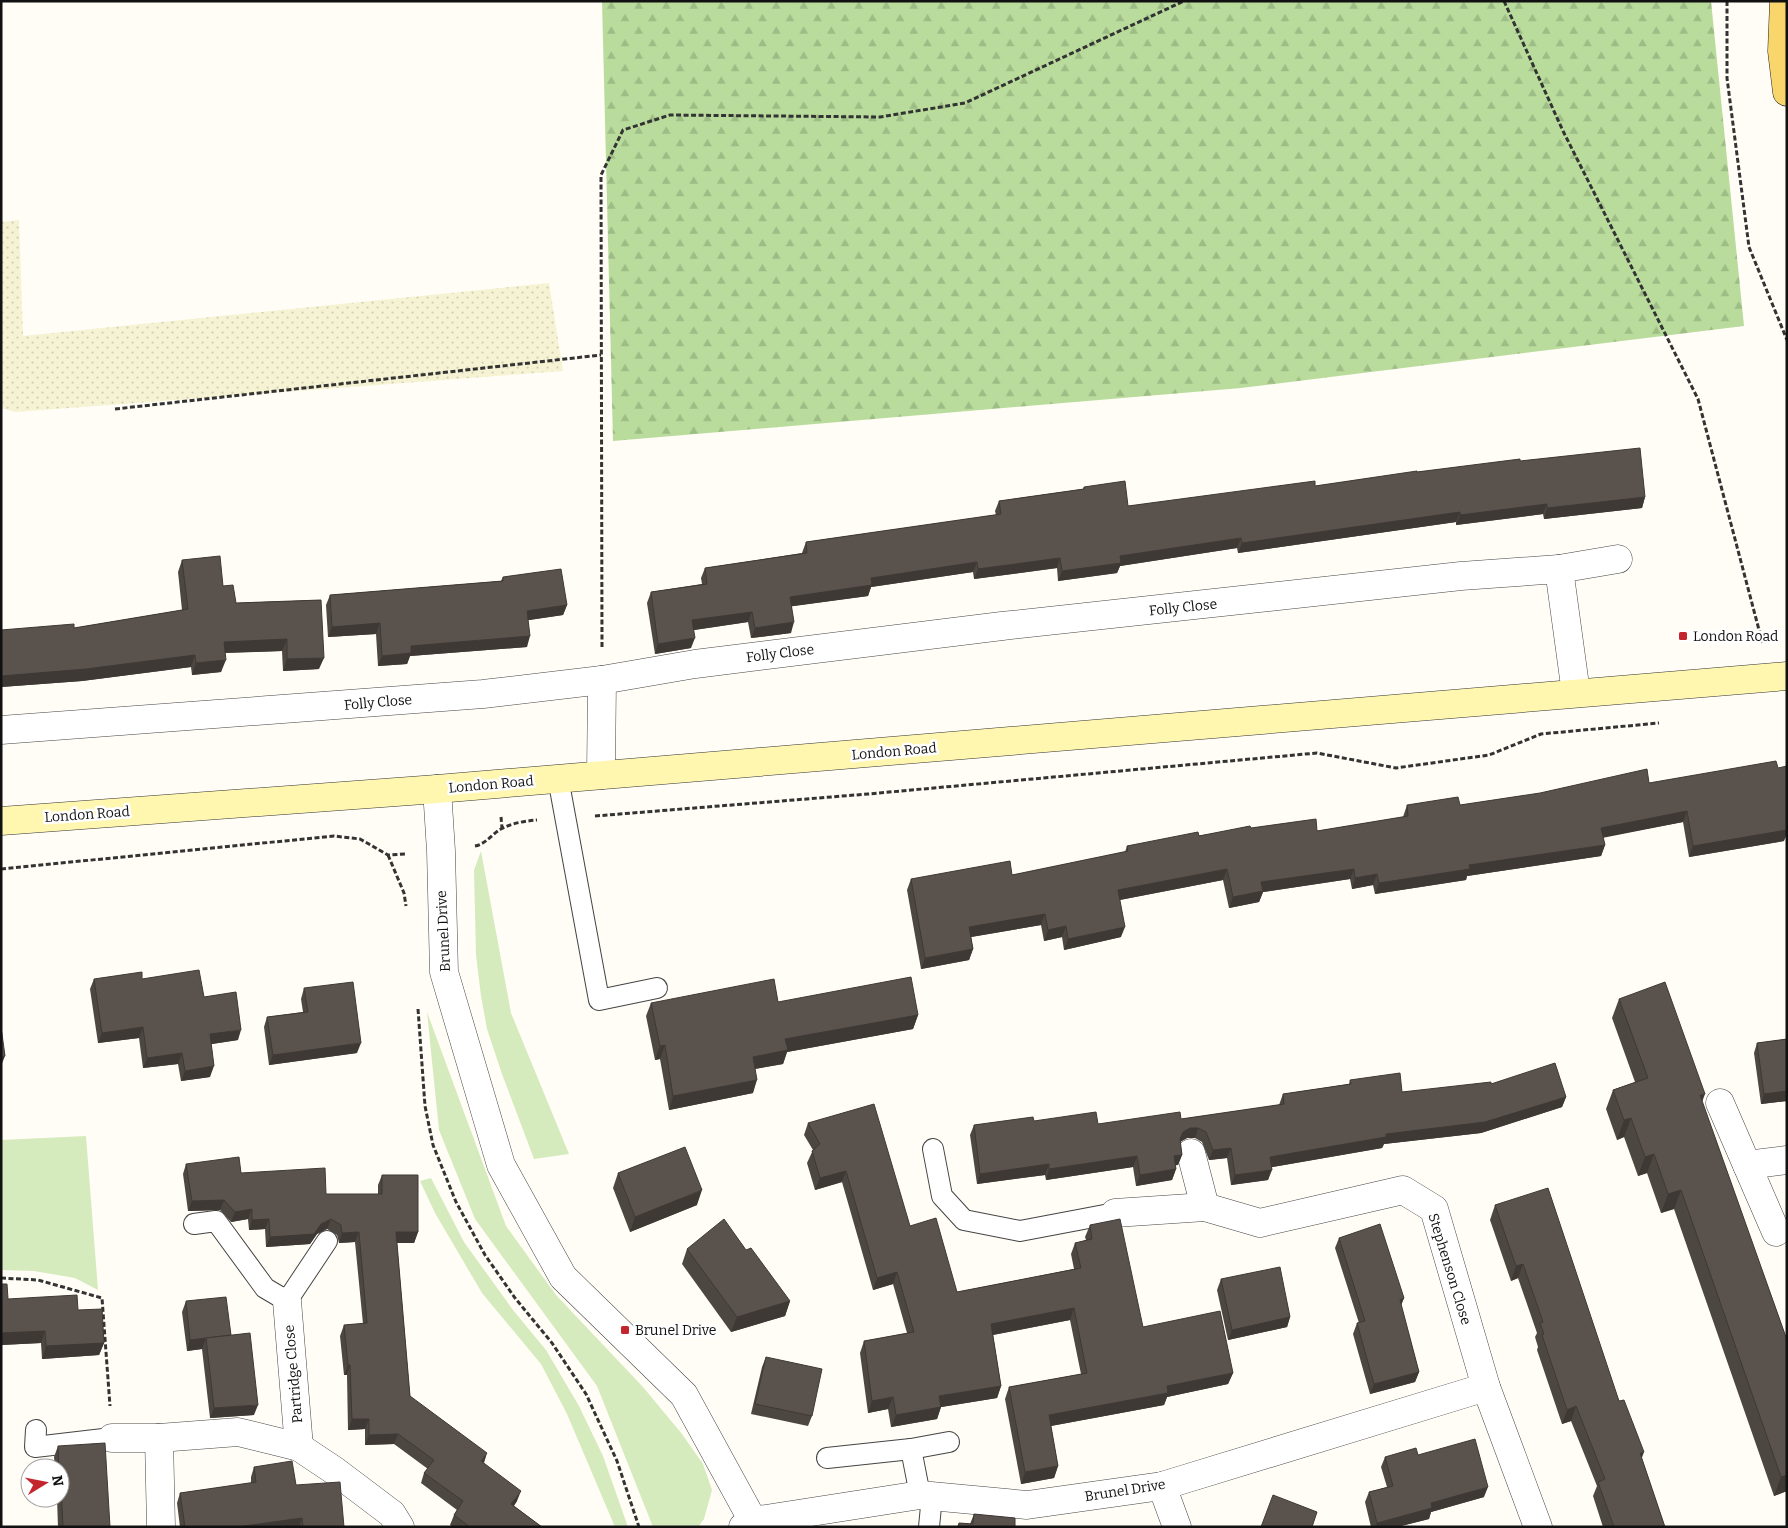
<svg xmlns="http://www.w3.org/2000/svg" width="1788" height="1528" font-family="Bitter,serif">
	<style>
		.farmland { fill: url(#farmland-dots) }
		.grass { fill: #d5ebbd }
		.forest { fill: url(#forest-firs) }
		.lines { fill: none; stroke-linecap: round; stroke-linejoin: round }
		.service-casing { stroke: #444; stroke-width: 22 }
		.minor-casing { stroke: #444; stroke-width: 29 }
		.secondary-casing { stroke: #333; stroke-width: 29 }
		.primary-casing { stroke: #222; stroke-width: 29 }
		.path { stroke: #333; stroke-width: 3; stroke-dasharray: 5 2.5; stroke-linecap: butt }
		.service { stroke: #fff; stroke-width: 20 }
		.minor { stroke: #fff; stroke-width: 28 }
		.secondary { stroke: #fff6b0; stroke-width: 28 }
		.primary { stroke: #f9d66b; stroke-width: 28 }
		.wall { fill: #4d4742 }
		.shaded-wall { fill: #3f3936 }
		.building { fill: #5a524d; stroke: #3f3936 }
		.poi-dot { fill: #c4262e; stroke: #fff; stroke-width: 2 }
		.labels { text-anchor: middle; stroke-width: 5; stroke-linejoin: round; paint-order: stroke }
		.street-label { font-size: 14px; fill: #111; stroke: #fff }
		.poi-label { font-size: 14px; fill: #111; stroke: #fff; text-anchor: start }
	</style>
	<defs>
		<pattern id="farmland-dots" width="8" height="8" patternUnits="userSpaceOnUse" patternTransform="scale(1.25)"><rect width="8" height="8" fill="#f6f3d4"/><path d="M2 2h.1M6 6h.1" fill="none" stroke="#d2cfb5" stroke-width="1.8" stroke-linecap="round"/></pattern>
		<pattern id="forest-firs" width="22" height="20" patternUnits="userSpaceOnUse" patternTransform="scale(1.25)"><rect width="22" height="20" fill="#b9dc9c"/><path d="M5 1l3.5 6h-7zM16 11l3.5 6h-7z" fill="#9ebc85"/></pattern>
	</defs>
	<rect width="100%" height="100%" fill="#fffdf5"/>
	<!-- farmland -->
	<polygon class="farmland" points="19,220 23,336 549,283 563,371 16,412 1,408 1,222"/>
	<!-- grass -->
	<g class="grass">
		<polygon points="481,851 511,1013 569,1154 534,1159 502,1074 487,1029 481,996 476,955 474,870"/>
		<polygon points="427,1012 506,1226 556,1295 643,1387 682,1434 703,1464 712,1490 704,1519 698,1527 653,1527 597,1386 475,1219 439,1130"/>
		<polygon points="86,1136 98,1290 75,1278 34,1271 1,1270 1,1140"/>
		<polygon points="431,1178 464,1242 513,1310 546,1350 579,1406 603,1456 628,1527 615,1527 567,1414 541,1364 482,1293 435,1213 420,1181"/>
	</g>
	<!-- forest -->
	<polygon class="forest" points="602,1 1711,1 1744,326 1241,388 613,441"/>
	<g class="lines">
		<!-- service casing -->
		<g class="service-casing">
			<g id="service">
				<polyline points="558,778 599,1000 657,988"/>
				<polyline points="933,1149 942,1196 964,1220 1020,1231 1115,1213"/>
				<polyline points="194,1224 216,1221 265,1288 287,1301 327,1241"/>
				<polyline points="36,1430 35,1447 112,1438"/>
				<polyline points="827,1458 911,1449"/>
				<polyline points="920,1495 911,1449 949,1442"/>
				<polyline points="929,1527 932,1496"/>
			</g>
		</g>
		<!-- minor casing -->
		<g class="minor-casing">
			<g id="minor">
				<polyline points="1559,569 1618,559"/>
				<polyline points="1,730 483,694 602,680 695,664 1002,626 1461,576 1559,569 1576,693"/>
				<polyline points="601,775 602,680"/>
				<polyline points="437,789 441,851 444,972 501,1165 563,1277 684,1395 753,1521"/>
				<polyline points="1720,1103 1776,1232"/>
				<polyline points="1191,1153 1205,1207 1260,1223 1403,1190 1434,1209 1486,1387 1538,1527"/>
				<polyline points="1747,1165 1787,1160"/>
				<polyline points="1115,1213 1205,1207"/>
				<polyline points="287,1301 299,1447"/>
				<polyline points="112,1438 159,1438 238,1432 299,1447 335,1471 392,1514 400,1527"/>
				<polyline points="159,1438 161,1527"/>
				<polyline points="1162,1486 1177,1527"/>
				<polyline points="743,1527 753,1521 920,1495 1027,1505 1162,1486 1486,1387"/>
			</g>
		</g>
		<!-- secondary casing -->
		<g class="secondary-casing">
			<polyline id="secondary" points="1,821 437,789 1787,676"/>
		</g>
		<!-- primary casing -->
		<g class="primary-casing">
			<polyline id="primary" points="1784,1 1782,51 1787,92"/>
		</g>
		<!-- path -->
		<g class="path">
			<polyline points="1504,1 1563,131 1698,399 1763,645"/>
			<polyline points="1727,1 1727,78 1749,247 1787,340"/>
			<polyline points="115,409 601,355"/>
			<polyline points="602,647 601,175 623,130 670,115 880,117 965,103 1184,1"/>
			<polyline points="595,816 868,794 1317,753 1396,768 1489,755 1541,734 1659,723"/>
			<polyline points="501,817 502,828"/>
			<path d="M475,846C486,844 492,834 501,829C512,823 525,821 537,820"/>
			<polyline points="388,855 404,893 406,906"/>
			<polyline points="1,869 334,836 360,839 388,855 407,854"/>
			<polyline points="418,1009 425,1106 433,1145 456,1202 485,1255 515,1298 552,1343 586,1394 617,1461 639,1527"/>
			<polyline points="1,1278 38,1280 102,1298 110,1406"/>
		</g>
		<!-- service -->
		<use href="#service" class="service"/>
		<!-- minor -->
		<use href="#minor" class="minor"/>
		<!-- secondary -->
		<use href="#secondary" class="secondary"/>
		<!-- primary -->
		<use href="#primary" class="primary"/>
	</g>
	<!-- wall -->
	<g class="wall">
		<polygon points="1520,461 1645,497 1642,508 1544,519 1543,514 1456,525 1456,522 1238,553 1237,548 1120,566 1117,573 1058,581 1057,568 974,579 973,572 871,587 868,596 792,606 791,633 751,638 748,622 693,630 691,648 655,654 647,603 651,592 702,584 701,578 705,568 802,553 806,542 996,515 995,511 999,501 1083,489 1084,487 1128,506 1315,486 1417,472"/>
		<polygon points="182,560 223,586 236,603 321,600 319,669 283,671 282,651 225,653 221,672 192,675 191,667 82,681 1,687 1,630 74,628 182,610 178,572"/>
		<polygon points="503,577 567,605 563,615 528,620 527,647 410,656 407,664 378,666 376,634 328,637 326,605 330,595 501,581"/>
		<polygon points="1649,783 1784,841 1689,857 1683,822 1603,837 1605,845 1601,856 1467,876 1466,880 1375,894 1373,885 1352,889 1350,879 1263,892 1259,902 1229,908 1223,880 1120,900 1121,937 1064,950 1062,937 1044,941 1041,925 971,937 973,949 969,960 921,969 907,890 911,879 1012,875 1125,852 1127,846 1251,828 1317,831 1403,817 1407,805 1460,805"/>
		<polygon points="94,979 142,979 204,997 238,1040 211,1044 210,1077 181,1081 178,1064 143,1068 139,1038 98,1043 90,989"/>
		<polygon points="304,988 357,1053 269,1065 264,1027 267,1017 303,1012 301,999"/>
		<polygon points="1619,999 1702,1102 1787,1340 1787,1491 1774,1496 1674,1209 1661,1213 1647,1173 1638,1176 1624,1137 1617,1140 1606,1109 1613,1090 1635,1082 1612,1018"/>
		<polygon points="778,1002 918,1015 913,1029 787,1052 783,1064 755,1069 753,1093 669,1110 660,1059 655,1060 646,1016 651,1003"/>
		<polygon points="1787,1039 1787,1101 1761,1104 1754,1053 1757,1043"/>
		<polygon points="1350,1080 1402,1092 1491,1084 1566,1097 1562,1107 1481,1133 1384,1144 1382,1148 1272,1167 1268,1180 1231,1185 1227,1158 1209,1160 1202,1142 1195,1138 1187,1138 1180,1142 1182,1155 1178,1165 1175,1165 1176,1169 1172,1180 1136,1186 1133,1167 1046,1180 1045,1175 977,1184 970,1135 974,1125 1034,1121 1098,1124 1181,1119 1279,1105 1283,1094 1349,1084"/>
		<polygon points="808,1123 910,1226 957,1292 1074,1269 1071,1254 1075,1243 1086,1240 1085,1237 1090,1225 1143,1327 1233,1373 1228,1384 1167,1397 1164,1405 1051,1426 1058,1466 1054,1478 1021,1484 1005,1399 1009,1387 1081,1374 1070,1320 993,1335 1001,1386 997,1398 941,1407 937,1419 891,1427 888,1409 868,1413 860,1353 864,1341 907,1333 893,1284 873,1290 842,1182 815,1190 807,1163 813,1150 804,1135"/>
		<polygon points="186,1164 241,1173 326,1194 378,1194 378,1185 382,1175 418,1232 414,1243 397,1243 410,1396 484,1463 517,1501 514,1506 542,1527 452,1527 450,1525 454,1515 457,1510 421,1483 424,1473 428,1469 394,1444 365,1445 365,1429 348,1430 347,1375 344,1375 340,1336 344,1325 363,1324 355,1242 339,1243 337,1235 327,1229 317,1234 310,1244 266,1247 265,1229 249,1230 248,1219 231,1222 220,1210 188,1211 183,1174"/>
		<polygon points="618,1173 697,1205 630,1232 613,1188"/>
		<polygon points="1495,1205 1619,1401 1642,1459 1665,1527 1603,1527 1593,1496 1597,1486 1571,1421 1562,1424 1537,1350 1538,1347 1535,1337 1537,1333 1518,1278 1511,1281 1490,1220"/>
		<polygon points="1339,1238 1404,1298 1401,1305 1419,1372 1415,1382 1370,1394 1353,1334 1357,1323 1359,1323 1335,1248"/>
		<polygon points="687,1249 790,1301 785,1316 731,1332 682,1264"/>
		<polygon points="1221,1279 1290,1317 1287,1327 1228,1340 1217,1290"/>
		<polygon points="1,1284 8,1299 78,1310 104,1343 99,1355 42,1359 41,1343 1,1345"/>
		<polygon points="186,1301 230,1336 254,1415 210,1418 202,1349 187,1351 182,1312"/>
		<polygon points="766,1357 812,1416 808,1426 751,1414 762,1367"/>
		<polygon points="58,1446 110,1527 58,1527 57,1498 60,1498 60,1468 55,1468 54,1457"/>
		<polygon points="1418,1455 1484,1497 1431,1512 1429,1519 1397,1527 1371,1527 1365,1502 1369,1492 1387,1487 1381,1467 1385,1457"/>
		<polygon points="254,1467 296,1485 344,1527 180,1527 177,1503 180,1493 251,1483 251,1477"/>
		<polygon points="974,1514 1015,1527 957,1527 959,1523 970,1524"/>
	</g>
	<!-- shaded-wall -->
	<g class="shaded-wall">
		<polygon points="1645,497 1642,508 1544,519 1547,508"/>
		<polygon points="1547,504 1543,514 1456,525 1460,515"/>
		<polygon points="1460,512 1456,522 1238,553 1242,543"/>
		<polygon points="1241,538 1237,548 1120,566 1117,573 1058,581 1062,571 1120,556"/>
		<polygon points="1060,558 1057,568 974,579 978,569"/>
		<polygon points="977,562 973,572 871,587 868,596 787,607 790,597 871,578"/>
		<polygon points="567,605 563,615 523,621 527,611"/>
		<polygon points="752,612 748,622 688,631 692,620"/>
		<polygon points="794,622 791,633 751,638 755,628"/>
		<polygon points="380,623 376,634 328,637 332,627"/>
		<polygon points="530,636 527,647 410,656 407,664 378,666 382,656 411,646"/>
		<polygon points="695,638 691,648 655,654 658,644"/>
		<polygon points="287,639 282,651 219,653 224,642"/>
		<polygon points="195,655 191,667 82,681 1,687 1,676"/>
		<polygon points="324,658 319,669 283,671 287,659"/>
		<polygon points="226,660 221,672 192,675 196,663"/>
		<polygon points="1687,811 1683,822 1597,839 1601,828"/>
		<polygon points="1787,823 1787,834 1784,841 1689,857 1693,846"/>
		<polygon points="1605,845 1601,856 1467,876 1466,880 1375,894 1379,883 1469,865"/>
		<polygon points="1227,869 1223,880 1114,901 1118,890"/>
		<polygon points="1354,869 1350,879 1263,892 1259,902 1229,908 1233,897 1261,882"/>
		<polygon points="1377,874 1373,885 1352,889 1355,878"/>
		<polygon points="1045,914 1041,925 965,938 969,927"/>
		<polygon points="1066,926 1062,937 1044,941 1048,930"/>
		<polygon points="1125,927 1121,937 1064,950 1068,939"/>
		<polygon points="973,949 969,960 921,969 925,958"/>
		<polygon points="918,1015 913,1029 787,1052 783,1064 748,1070 753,1057 785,1039"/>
		<polygon points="143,1027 139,1038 98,1043 102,1033"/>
		<polygon points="241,1030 238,1040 206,1045 210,1034"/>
		<polygon points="361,1043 357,1053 269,1065 273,1055"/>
		<polygon points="665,1045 660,1059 655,1060 660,1046"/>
		<polygon points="182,1053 178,1064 143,1068 147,1058"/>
		<polygon points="5,1056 1,1066 1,1057"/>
		<polygon points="214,1066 210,1077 181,1081 185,1071"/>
		<polygon points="757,1080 753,1093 669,1110 673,1096"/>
		<polygon points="1787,1091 1787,1101 1761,1104 1764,1094"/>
		<polygon points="1705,1094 1698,1113 1700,1095"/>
		<polygon points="1566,1097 1562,1107 1481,1133 1384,1144 1382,1148 1267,1168 1270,1157"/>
		<polygon points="1631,1118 1624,1137 1617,1140 1624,1120"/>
		<polygon points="1190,1128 1198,1128 1195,1138 1187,1138 1180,1142 1180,1139 1183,1132"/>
		<polygon points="1231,1148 1227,1158 1209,1160 1213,1150"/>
		<polygon points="1654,1154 1647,1173 1638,1176 1645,1157"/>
		<polygon points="1182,1155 1178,1165 1170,1166 1174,1156"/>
		<polygon points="1137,1156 1133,1167 1046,1180 1049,1169"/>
		<polygon points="1049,1164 1045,1175 977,1184 980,1174"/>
		<polygon points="1176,1169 1172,1180 1136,1186 1140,1175"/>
		<polygon points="1272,1170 1268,1180 1231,1185 1235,1175"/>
		<polygon points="846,1171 842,1182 815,1190 820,1178"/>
		<polygon points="702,1190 697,1205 630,1232 635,1217"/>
		<polygon points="1681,1190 1674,1209 1661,1213 1668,1194"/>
		<polygon points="224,1200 220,1210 188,1211 192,1201"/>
		<polygon points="252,1209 248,1219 231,1222 235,1212"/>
		<polygon points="269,1219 265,1229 249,1230 252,1220"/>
		<polygon points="331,1219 327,1229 317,1234 310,1244 266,1247 270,1237 321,1224"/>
		<polygon points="359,1232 355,1242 339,1243 342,1233"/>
		<polygon points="396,1232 418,1232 414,1243 392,1243"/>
		<polygon points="1523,1264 1518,1278 1511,1281 1516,1266"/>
		<polygon points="897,1272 893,1284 873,1290 877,1278"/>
		<polygon points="1404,1298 1400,1308 1400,1300"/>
		<polygon points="790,1301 785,1316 731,1332 737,1317"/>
		<polygon points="1074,1308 1070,1320 987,1336 991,1324"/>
		<polygon points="1290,1317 1287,1327 1228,1340 1232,1330"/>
		<polygon points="45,1331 41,1343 1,1345 1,1333"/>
		<polygon points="231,1335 206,1338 202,1349 187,1351 190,1340"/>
		<polygon points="104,1343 99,1355 42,1359 46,1346"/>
		<polygon points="348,1365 350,1365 347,1375 344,1375"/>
		<polygon points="1419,1372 1415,1382 1370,1394 1374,1384"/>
		<polygon points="1233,1373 1228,1384 1167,1397 1164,1405 1045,1427 1049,1415 1167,1386"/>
		<polygon points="1001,1386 997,1398 935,1408 939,1396"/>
		<polygon points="893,1397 888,1409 868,1413 872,1401"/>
		<polygon points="258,1405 254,1415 210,1418 214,1408"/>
		<polygon points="1576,1406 1571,1421 1562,1424 1567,1410"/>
		<polygon points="941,1407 937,1419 891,1427 896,1415"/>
		<polygon points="352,1419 369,1419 365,1429 348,1430"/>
		<polygon points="398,1434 394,1444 365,1445 369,1435"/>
		<polygon points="1644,1452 1639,1466 1640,1453"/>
		<polygon points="487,1453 484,1463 481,1461"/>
		<polygon points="1058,1466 1054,1478 1021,1484 1025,1472"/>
		<polygon points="1787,1475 1787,1491 1774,1496 1781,1477"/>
		<polygon points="1488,1487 1484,1497 1431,1512 1429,1519 1397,1527 1375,1527 1377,1523 1431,1503"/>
		<polygon points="521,1491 517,1501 507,1514 511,1504"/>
		<polygon points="302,1518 299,1527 237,1527"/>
	</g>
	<!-- building -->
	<g class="building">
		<polygon points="1640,448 1645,497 1547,508 1547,504 1460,515 1460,512 1242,543 1241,538 1120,556 1121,563 1062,571 1060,558 978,569 977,562 871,578 872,585 790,597 794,622 755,628 752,612 692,620 695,638 658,644 651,592 707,584 705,568 807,553 806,542 1001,514 999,501 1084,489 1084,487 1125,481 1128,506 1315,481 1315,486 1417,471 1417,472 1520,459 1520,461"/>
		<polygon points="220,556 223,586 233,585 236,603 321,600 324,658 287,659 287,639 224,642 226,660 196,663 195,655 86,669 1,676 1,630 74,624 74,628 188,609 182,560"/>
		<polygon points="561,569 567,605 527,611 530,636 411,646 411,653 382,656 380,623 332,627 330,595 503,581 503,577"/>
		<polygon points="1776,761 1778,768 1787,766 1787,830 1693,846 1687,811 1601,828 1605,845 1469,865 1470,869 1379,883 1377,874 1355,878 1354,869 1261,882 1263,891 1233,897 1227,869 1118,890 1125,927 1068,939 1066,926 1048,930 1045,914 969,927 973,949 925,958 911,879 1010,861 1012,875 1128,851 1127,846 1198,832 1199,836 1250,826 1251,828 1316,819 1317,831 1408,816 1407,805 1458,797 1460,805 1540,793 1647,769 1649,783"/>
		<polygon points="199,970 204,997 236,992 241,1030 210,1034 214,1066 185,1071 182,1053 147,1058 143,1027 102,1033 94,979 142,972 142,979"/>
		<polygon points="911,977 918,1015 785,1039 788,1050 753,1057 757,1080 673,1096 665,1045 660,1046 651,1003 774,979 778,1002"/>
		<polygon points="353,982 361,1043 273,1055 267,1017 308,1012 304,988"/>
		<polygon points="1665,982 1705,1094 1700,1095 1787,1340 1787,1475 1781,1477 1681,1190 1668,1194 1654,1154 1645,1157 1631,1118 1624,1120 1613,1090 1648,1078 1619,999"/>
		<polygon points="1,1027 5,1056 1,1057"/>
		<polygon points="1787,1039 1787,1091 1764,1094 1757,1043"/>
		<polygon points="1555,1063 1566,1097 1485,1122 1386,1134 1386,1137 1270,1157 1272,1170 1235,1175 1231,1148 1213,1150 1206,1132 1198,1128 1190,1128 1183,1132 1180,1139 1182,1155 1174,1156 1176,1169 1140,1175 1137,1156 1049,1169 1049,1164 980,1174 974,1125 1033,1117 1034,1121 1096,1112 1098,1124 1180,1112 1181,1119 1284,1104 1283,1094 1351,1084 1350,1080 1400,1073 1402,1092 1491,1082 1491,1084"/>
		<polygon points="874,1104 910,1226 936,1218 957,1292 1081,1268 1075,1243 1092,1239 1090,1225 1120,1219 1143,1327 1220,1311 1233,1373 1167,1386 1168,1393 1049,1415 1058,1466 1025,1472 1009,1387 1087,1373 1074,1308 991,1324 1001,1386 939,1396 941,1407 896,1415 893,1397 872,1401 864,1341 914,1332 897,1272 877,1278 846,1171 820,1178 812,1151 820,1144 808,1123"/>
		<polygon points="685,1147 702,1190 635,1217 618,1173"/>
		<polygon points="239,1157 241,1173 325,1168 326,1194 382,1194 382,1175 418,1175 418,1232 396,1232 410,1396 487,1453 481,1461 521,1491 511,1504 542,1527 470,1527 454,1515 463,1501 424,1473 434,1460 398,1434 369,1435 369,1419 352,1419 350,1365 348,1365 344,1325 367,1323 359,1232 342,1233 341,1225 331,1219 321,1224 314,1234 270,1237 269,1219 252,1220 252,1209 235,1212 224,1200 192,1201 186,1164"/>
		<polygon points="1548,1188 1619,1401 1624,1400 1644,1452 1640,1453 1665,1527 1614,1527 1598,1482 1605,1479 1576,1406 1567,1410 1542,1335 1544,1334 1540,1323 1543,1322 1523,1264 1516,1266 1495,1205"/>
		<polygon points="724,1219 746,1250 751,1248 790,1301 737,1317 687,1249"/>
		<polygon points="1380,1224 1404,1298 1400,1300 1419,1372 1374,1384 1357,1323 1365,1321 1339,1238"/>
		<polygon points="1280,1267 1290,1317 1232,1330 1221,1279"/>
		<polygon points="1,1284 7,1284 8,1299 77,1295 78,1310 102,1309 104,1343 46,1346 45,1331 1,1333"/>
		<polygon points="226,1297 231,1335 190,1340 186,1301"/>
		<polygon points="250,1333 258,1405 214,1408 206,1338"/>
		<polygon points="766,1357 822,1369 812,1416 755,1404"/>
		<polygon points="1475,1439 1488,1487 1431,1503 1432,1508 1377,1523 1369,1492 1393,1486 1385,1457 1416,1448 1418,1455"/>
		<polygon points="105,1443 110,1527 63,1527 60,1468 59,1468 58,1446"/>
		<polygon points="292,1461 296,1485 340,1482 344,1527 303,1527 302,1518 237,1527 185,1527 180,1493 256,1482 254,1467"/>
		<polygon points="1273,1495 1317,1512 1312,1527 1261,1527"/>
		<polygon points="974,1514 1015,1518 1015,1527 958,1527 959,1523 973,1524"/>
	</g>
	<!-- markers -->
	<g class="poi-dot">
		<rect x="1678" y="631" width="10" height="10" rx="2.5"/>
		<rect x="620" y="1325" width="10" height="10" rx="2.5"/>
	</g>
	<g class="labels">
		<!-- street labels -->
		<g class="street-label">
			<text transform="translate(1183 607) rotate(-6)" y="5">Folly Close</text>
			<text transform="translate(780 653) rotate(-7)" y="5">Folly Close</text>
			<text transform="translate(378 702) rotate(-5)" y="5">Folly Close</text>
			<text transform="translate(894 751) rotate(-5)" y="5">London Road</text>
			<text transform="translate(491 784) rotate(-5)" y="5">London Road</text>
			<text transform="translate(87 814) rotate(-4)" y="5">London Road</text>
			<text transform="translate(443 931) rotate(-93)" y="5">Brunel Drive</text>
			<text transform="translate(1450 1269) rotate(73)" y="5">Stephenson Close</text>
			<text transform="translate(293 1374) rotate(-95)" y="5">Partridge Close</text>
			<text transform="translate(1125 1490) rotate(-9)" y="5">Brunel Drive</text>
		</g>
		<!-- poi labels -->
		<g class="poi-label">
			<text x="1693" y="641">London Road</text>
			<text x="635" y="1335">Brunel Drive</text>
		</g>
	</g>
	<!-- border -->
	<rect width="1788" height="1528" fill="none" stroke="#111111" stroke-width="5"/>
	<!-- north arrow -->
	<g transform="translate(45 1483) rotate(80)"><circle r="24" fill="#ffffff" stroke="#a0a0a0"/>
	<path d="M0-4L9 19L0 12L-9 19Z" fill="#c4262e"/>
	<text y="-8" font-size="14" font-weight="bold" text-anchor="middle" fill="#111111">N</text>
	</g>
</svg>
